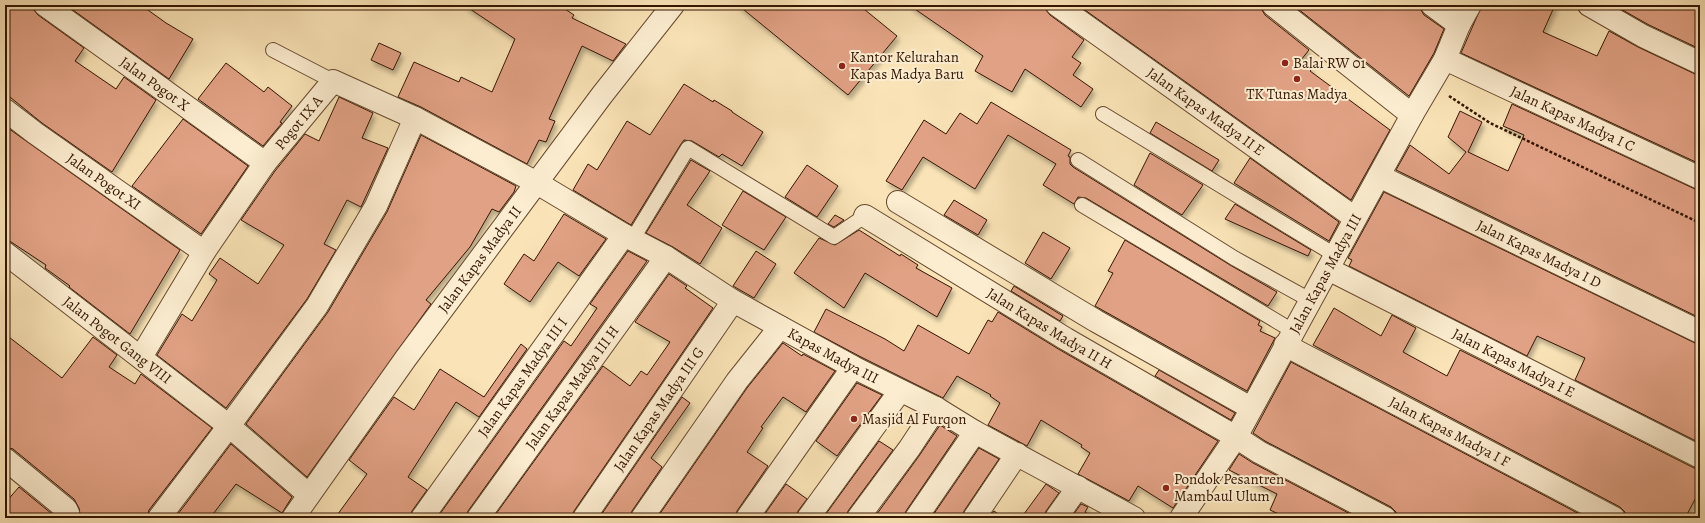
<svg xmlns="http://www.w3.org/2000/svg" width="1705" height="523" font-family="Alegreya,serif">
	<style>
		.building { fill: #e1a184; stroke: #341501; filter: url(#shadow) }
		.lines { fill: none; stroke-linecap: round; stroke-linejoin: round }
		.service-casing { stroke: #66492e; stroke-width: 16 }
		.minor-casing { stroke: #66492e; stroke-width: 24 }
		.path { stroke: #341501; stroke-width: 2.5; stroke-dasharray: 3 2; stroke-linecap: butt }
		.service { stroke: #fcedd0; stroke-width: 14 }
		.minor { stroke: #fcedd0; stroke-width: 22 }
		.poi-dot { fill: #8f2418; stroke: #fcedd0; stroke-width: 1.5 }
		.labels { text-anchor: middle; stroke-width: 4; stroke-linejoin: round; paint-order: stroke }
		.poi-label { font-size: 15px; fill: #341501; stroke: #fcedd0; text-anchor: start }
		.street-label { font-size: 15px; fill: #341501; stroke: #fcedd0 }
	</style>
	<defs>
		<filter id="shadow"><feDropShadow dx="2.5" dy="4.5" stdDeviation="2" flood-color="#0004"/></filter>
	</defs>
	<rect width="100%" height="100%" fill="#fae4b7"/>
	<filter id="stains"><feTurbulence type="fractalNoise" baseFrequency=".005" numOctaves="4"/><feColorMatrix values="0 0 0 0 .2 0 0 0 0 .09 0 0 0 0 .02 0 0 0 .5 -.17"/></filter>
	<radialGradient id="worn" r=".72"><stop offset=".6" stop-color="#630" stop-opacity="0"/><stop offset="1" stop-color="#630" stop-opacity=".3"/></radialGradient>
	<!-- building -->
	<g class="building">
		<polygon points="5,5 33,5 34,10 38,15 84,48 75,61 116,89 124,77 156,100 112,172 42,123 5,93"/>
		<polygon points="66,5 141,5 166,23 193,39 169,79"/>
		<polygon points="464,5 559,5 574,15 572,18 626,44 613,61 582,46 549,119 555,121 546,142 539,140 527,164 421,107 398,97 414,62 459,82 461,77 492,92 515,39"/>
		<polygon points="738,5 859,5 897,36 848,95"/>
		<polygon points="909,5 1045,5 1046,10 1050,15 1084,40 1072,57 1081,63 1073,75 1093,89 1081,107 1025,69 1012,92 975,71 983,56"/>
		<polygon points="1078,5 1261,5 1262,10 1265,15 1309,50 1301,60 1312,69 1310,71 1390,130 1351,200"/>
		<polygon points="1293,5 1420,5 1421,10 1424,15 1444,29 1434,53 1409,96"/>
		<polygon points="1482,5 1555,5 1543,32 1597,56 1609,31 1638,47 1695,74 1700,75 1700,164 1461,53"/>
		<polygon points="1620,5 1700,5 1700,49 1649,25 1619,8"/>
		<polygon points="379,43 401,53 393,70 371,60"/>
		<polygon points="226,63 264,92 268,87 292,106 280,122 282,123 263,146 198,99"/>
		<polygon points="684,84 713,102 714,100 732,111 732,112 763,132 742,166 722,154 719,157 692,141 684,140 681,144 631,225 573,190 588,164 597,170 627,121 650,135"/>
		<polygon points="339,97 373,113 362,138 388,148 361,207 347,200 324,244 336,250 307,299 226,408 157,355 182,314 192,321 217,280 209,274 220,258 258,284 284,245 241,220 275,171 305,134 319,141"/>
		<polygon points="991,102 1071,150 1068,156 1070,157 1070,164 1073,167 1230,265 1277,292 1268,306 1086,198 1078,197 1074,204 1043,185 1056,164 1008,135 975,189 923,157 902,190 886,181 924,120 946,134 960,113 977,124"/>
		<polygon points="1512,104 1695,189 1700,190 1700,318 1396,170 1410,145 1449,174 1466,152 1448,137 1460,111 1482,122 1468,152 1508,171 1524,135 1503,126"/>
		<polygon points="183,119 248,166 201,234 132,186"/>
		<polygon points="1156,122 1219,160 1212,171 1150,133"/>
		<polygon points="5,126 180,250 130,334 69,287 70,286 45,268 46,265 5,238"/>
		<polygon points="421,135 516,186 514,192 499,212 492,209 470,247 426,300 431,304 307,477 246,424 328,312 387,212"/>
		<polygon points="1150,153 1203,185 1182,215 1134,185"/>
		<polygon points="1250,158 1339,222 1329,241 1234,183"/>
		<polygon points="691,160 710,171 687,205 722,228 700,264 673,247 646,233"/>
		<polygon points="807,165 838,186 817,217 785,197"/>
		<polygon points="743,191 786,217 764,250 722,225"/>
		<polygon points="1384,192 1695,343 1700,344 1700,443 1575,380 1585,358 1537,336 1527,356 1349,266 1352,260 1348,258"/>
		<polygon points="954,200 987,220 978,235 944,215"/>
		<polygon points="1235,204 1311,250 1308,256 1225,219"/>
		<polygon points="564,214 606,239 579,276 558,262 530,302 504,284 524,254 534,261"/>
		<polygon points="835,215 844,220 834,227 828,224"/>
		<polygon points="859,230 900,256 901,254 918,265 916,268 952,288 937,317 865,273 844,308 794,273 819,238 835,245"/>
		<polygon points="1043,232 1070,248 1051,279 1025,263"/>
		<polygon points="1125,240 1260,321 1258,325 1262,327 1260,331 1275,338 1247,391 1095,306 1113,273 1108,271"/>
		<polygon points="628,251 647,261 468,511 466,518 437,518 564,341 571,346 597,308 590,304"/>
		<polygon points="756,251 776,264 754,298 733,286"/>
		<polygon points="669,274 687,286 685,288 713,308 574,511 572,518 493,518 603,366 630,386 641,371 647,375 670,342 635,322"/>
		<polygon points="1014,286 1063,316 1060,321 1011,291"/>
		<polygon points="1334,308 1381,336 1392,315 1416,328 1403,352 1447,376 1460,350 1694,468 1700,469 1700,490 1685,518 1626,518 1625,512 1620,507 1313,345"/>
		<polygon points="826,309 885,339 904,351 918,325 969,354 988,320 992,322 998,312 1060,350 1218,441 1173,508 1138,486 1129,501 1078,474 1090,453 1081,447 1082,445 1041,420 1027,446 988,425 1000,403 990,396 991,395 957,376 943,398 859,356 814,332"/>
		<polygon points="5,334 62,378 93,337 117,355 109,367 135,384 141,374 212,428 149,510 147,518 79,518 80,514 79,508 74,499 13,449 5,447"/>
		<polygon points="783,343 802,356 803,354 835,371 806,412 783,397 761,427 763,428 747,452 768,466 737,511 735,518 657,518 747,388"/>
		<polygon points="521,344 527,349 479,417 456,402 408,477 427,490 412,511 410,518 335,518 367,474 349,460 394,397 414,410 440,369 484,397"/>
		<polygon points="1291,362 1587,518 1397,518 1396,512 1391,507 1265,441 1253,433"/>
		<polygon points="1159,370 1235,413 1231,420 1155,376"/>
		<polygon points="857,383 882,395 837,456 816,441"/>
		<polygon points="682,397 690,403 651,458 662,467 632,511 630,518 599,518"/>
		<polygon points="940,425 957,436 906,511 904,518 874,518 919,456"/>
		<polygon points="879,441 893,450 848,511 846,518 823,518"/>
		<polygon points="231,444 292,497 282,513 236,484 210,518 175,518"/>
		<polygon points="979,448 999,459 964,511 962,518 931,518"/>
		<polygon points="1239,454 1253,463 1358,518 1287,518 1270,510 1277,494 1229,470"/>
		<polygon points="786,484 807,499 798,511 796,518 762,518"/>
		<polygon points="1046,484 1059,493 1046,511 1044,518 1021,518"/>
		<polygon points="19,487 52,514 52,518 5,518 5,503"/>
		<polygon points="1081,504 1088,507 1085,512 1093,518 1071,518"/>
		<polygon points="994,511 1004,518 989,518"/>
	</g>
	<g class="lines">
		<!-- service casing -->
		<g class="service-casing">
			<g id="service">
				<polyline points="273,50 333,81"/>
				<polyline points="1103,114 1335,255"/>
				<polyline points="1078,160 1234,258 1310,300"/>
				<polyline points="1082,205 1293,331"/>
				<polyline points="632,240 688,148 834,237 865,216"/>
			</g>
		</g>
		<!-- minor casing -->
		<g class="minor-casing">
			<g id="minor">
				<path id="s1" d="M45,5L265,163"/>
				<path id="s2" d="M1057,5L1355,218"/>
				<polyline points="1273,5 1412,115"/>
				<polyline points="1432,5 1459,25"/>
				<polyline points="1589,5 1643,36 1700,63"/>
				<path id="s3" d="M1445,59L1700,178"/>
				<path id="s4" d="M5,110L35,133L204,252"/>
				<path id="s5" d="M1379,176L1700,332"/>
				<polyline points="898,202 1096,321 1251,408"/>
				<path id="s6" d="M865,216L1066,339L1236,437L1259,452L1385,518"/>
				<path id="s7" d="M5,253L229,426L309,495"/>
				<path id="s8" d="M1328,269L1700,457"/>
				<path id="s9" d="M1285,345L1614,518"/>
				<path id="s10" d="M141,357L204,252L265,163L333,81L415,118L537,183L624,235L666,257L733,301L853,367L936,408L975,432L1134,518"/>
				<polyline points="5,459 66,509 68,513 64,518"/>
				<polyline points="159,518 229,426 317,306 376,206 415,118"/>
				<path id="s11" d="M293,518L406,358L602,95L673,5"/>
				<path id="s12" d="M422,518L624,235"/>
				<path id="s13" d="M478,518L666,257"/>
				<path id="s14" d="M584,518L733,301"/>
				<polyline points="642,518 737,381 780,327"/>
				<polyline points="747,518 853,367"/>
				<polyline points="808,518 900,391"/>
				<polyline points="858,518 909,449 936,408"/>
				<polyline points="916,518 975,432"/>
				<polyline points="974,518 1017,454"/>
				<polyline points="1056,518 1078,487"/>
				<path id="s15" d="M1181,518L1236,437L1412,115L1445,59L1459,25L1470,5"/>
			</g>
		</g>
		<!-- path -->
		<polyline class="path" points="1449,96 1490,123 1700,223"/>
		<!-- service -->
		<use href="#service" class="service"/>
		<!-- minor -->
		<use href="#minor" class="minor"/>
	</g>
	<!-- markers -->
	<g class="poi-dot">
		<circle cx="1285" cy="63" r="4"/>
		<circle cx="842" cy="66" r="4"/>
		<circle cx="1297" cy="79" r="4"/>
		<circle cx="854" cy="419" r="4"/>
		<circle cx="1166" cy="488" r="4"/>
	</g>
	<g class="labels">
		<!-- poi labels -->
		<g class="poi-label">
			<text x="850" y="62">Kantor Kelurahan<tspan x="850" dy="17">Kapas Madya Baru</tspan></text>
			<text x="1293" y="68">Balai RW 01</text>
			<text x="1297" y="99" text-anchor="middle">TK Tunas Madya</text>
			<text x="862" y="424">Masjid Al Furqon</text>
			<text x="1174" y="484">Pondok Pesantren<tspan x="1174" dy="17">Mambaul Ulum</tspan></text>
		</g>
		<!-- street labels -->
		<g class="street-label">
			<text dy="5" stroke="none"><textPath href="#s1" startOffset="135">Jalan Pogot X</textPath></text>
			<text dy="5" stroke="none"><textPath href="#s2" startOffset="183">Jalan Kapas Madya II E</textPath></text>
			<text dy="5" stroke="none"><textPath href="#s3" startOffset="141">Jalan Kapas Madya I C</textPath></text>
			<text dy="5" stroke="none"><textPath href="#s10" startOffset="283">Pogot IX A</textPath></text>
			<text dy="5" stroke="none"><textPath href="#s4" startOffset="122">Jalan Pogot XI</textPath></text>
			<text dy="5" stroke="none"><textPath href="#s5" startOffset="178">Jalan Kapas Madya I D</textPath></text>
			<text dy="5" stroke="none"><textPath href="#s11" startOffset="319">Jalan Kapas Madya II</textPath></text>
			<text dy="5" stroke="none"><textPath href="#s15" startOffset="284">Jalan Kapas Madya III</textPath></text>
			<text dy="5" stroke="none"><textPath href="#s6" startOffset="216">Jalan Kapas Madya II H</textPath></text>
			<text dy="5" stroke="none"><textPath href="#s7" startOffset="142">Jalan Pogot Gang VIII</textPath></text>
			<text dy="5" stroke="none"><textPath href="#s10" startOffset="908">Kapas Madya III</textPath></text>
			<text dy="5" stroke="none"><textPath href="#s8" startOffset="208">Jalan Kapas Madya I E</textPath></text>
			<text dy="5" stroke="none"><textPath href="#s12" startOffset="173">Jalan Kapas Madya III I</textPath></text>
			<text dy="5" stroke="none"><textPath href="#s13" startOffset="161">Jalan Kapas Madya III H</textPath></text>
			<text dy="5" stroke="none"><textPath href="#s14" startOffset="132">Jalan Kapas Madya III G</textPath></text>
			<text dy="5" stroke="none"><textPath href="#s9" startOffset="186">Jalan Kapas Madya I F</textPath></text>
		</g>
	</g>
	<!-- margin -->
	<rect width="1705" height="523" fill="none" stroke="#fae4b7" stroke-width="20"/>
	<rect x="6" y="6" width="1693" height="511" fill="none" stroke="#341501" stroke-width="2"/>
	<rect x="10" y="10" width="1685" height="503" fill="none" stroke="#341501"/>
	<rect width="100%" height="100%" filter="url(#stains)"/>
	<rect width="100%" height="100%" fill="url(#worn)"/>
</svg>
